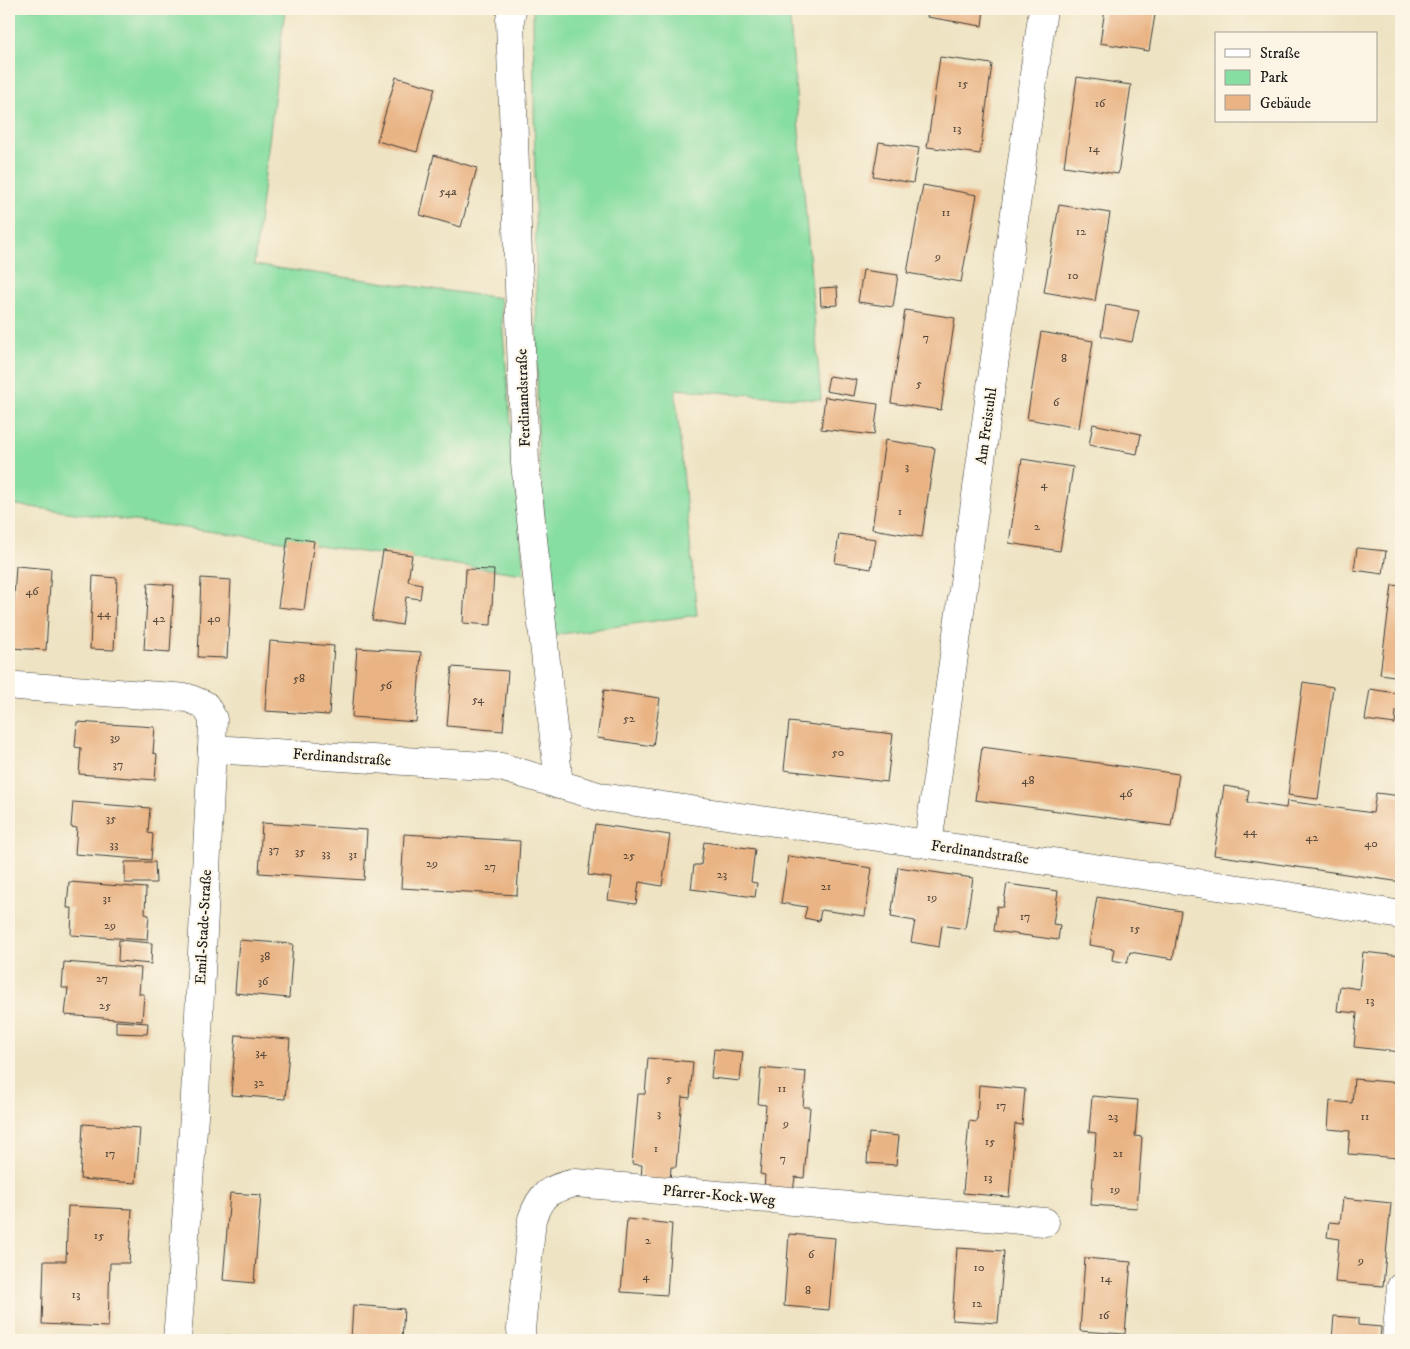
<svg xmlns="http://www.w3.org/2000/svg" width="1410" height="1349" font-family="'IM FELL DW Pica',serif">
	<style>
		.green { fill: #87dea2; stroke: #527d5f }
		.building { fill: #e9b383 }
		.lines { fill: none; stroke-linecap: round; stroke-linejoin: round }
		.street-casing { stroke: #3c3a35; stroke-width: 29 }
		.street { stroke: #fff; stroke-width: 28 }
		.labels { text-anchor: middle; stroke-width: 4; stroke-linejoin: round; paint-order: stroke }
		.number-label { font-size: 12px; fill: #4f4236 }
		.street-label { font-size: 15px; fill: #1c1c1c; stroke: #fcf5e5 }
	</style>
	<rect width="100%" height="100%" fill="#fcf5e5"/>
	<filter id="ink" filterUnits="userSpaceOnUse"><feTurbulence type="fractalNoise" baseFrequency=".02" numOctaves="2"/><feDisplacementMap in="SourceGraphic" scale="10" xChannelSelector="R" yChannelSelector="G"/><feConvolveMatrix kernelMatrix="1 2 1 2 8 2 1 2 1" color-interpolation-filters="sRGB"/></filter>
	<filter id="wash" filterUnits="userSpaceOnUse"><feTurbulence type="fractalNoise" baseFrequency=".0096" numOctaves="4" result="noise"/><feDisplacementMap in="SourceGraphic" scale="20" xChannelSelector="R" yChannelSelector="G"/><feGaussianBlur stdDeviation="1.12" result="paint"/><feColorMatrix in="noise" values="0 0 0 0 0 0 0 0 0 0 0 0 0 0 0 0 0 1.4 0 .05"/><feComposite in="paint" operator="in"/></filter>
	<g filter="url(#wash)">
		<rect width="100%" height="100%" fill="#eee3c3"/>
		<!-- green -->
		<g class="green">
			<polygon points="9,9 285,9 254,265 500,298 524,574 9,504"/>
			<polygon points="533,9 789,9 821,400 675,389 697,615 554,635 538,448"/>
		</g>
		<g id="blocks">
			<!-- building -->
			<g class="building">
				<polygon points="929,9 984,9 982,26 927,17"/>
				<polygon points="1105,9 1156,9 1149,51 1100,43"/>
				<polygon points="940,57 992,64 980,154 927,147"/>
				<polygon points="396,77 435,88 417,152 377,141"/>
				<polygon points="1077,77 1131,85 1118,174 1064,166"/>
				<polygon points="879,142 919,148 913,183 873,176"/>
				<polygon points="434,155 477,168 461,227 420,215"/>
				<polygon points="923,185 977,195 961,282 907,273"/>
				<polygon points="1059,205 1110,213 1095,301 1044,292"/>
				<polygon points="863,270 898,275 893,307 858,302"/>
				<polygon points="837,287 838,305 821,306 820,288"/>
				<polygon points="1106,305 1139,311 1132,342 1101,336"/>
				<polygon points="905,310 955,318 941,410 891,403"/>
				<polygon points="1041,332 1093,341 1079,428 1027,419"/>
				<polygon points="829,376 857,380 854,396 826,391"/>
				<polygon points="825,397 878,404 874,435 821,429"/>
				<polygon points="1093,424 1141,434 1137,454 1089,445"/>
				<polygon points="885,440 935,448 922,537 872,529"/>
				<polygon points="1022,459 1073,467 1060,551 1009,543"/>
				<polygon points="839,534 876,539 871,569 835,563"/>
				<polygon points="288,537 314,541 304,610 278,607"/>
				<polygon points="1357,548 1386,551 1383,574 1354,570"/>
				<polygon points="383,551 412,555 408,581 422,584 420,599 406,597 402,625 372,620"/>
				<polygon points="16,566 51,569 46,650 9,648 9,613 13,613"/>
				<polygon points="466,569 494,570 491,625 463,623"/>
				<polygon points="93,576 117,578 114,650 90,649"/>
				<polygon points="201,578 231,580 227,658 198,657"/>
				<polygon points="148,583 174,585 170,652 144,650"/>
				<polygon points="1392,585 1401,586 1401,677 1380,674"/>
				<polygon points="270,641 334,646 329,715 265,711"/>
				<polygon points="357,648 421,652 416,722 352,717"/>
				<polygon points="452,667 508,671 503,731 447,726"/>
				<polygon points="1303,682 1333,687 1318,799 1288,795"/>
				<polygon points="1370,689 1401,694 1401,712 1396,711 1395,724 1365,720"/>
				<polygon points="604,690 660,698 653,746 597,738"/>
				<polygon points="77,722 155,727 153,753 157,754 155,780 79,774 81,748 75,747"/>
				<polygon points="789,722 893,734 887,782 784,770"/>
				<polygon points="982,747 1179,774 1171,826 975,800"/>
				<polygon points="1224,786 1249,790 1247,802 1286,808 1287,801 1373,813 1376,793 1401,796 1401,882 1214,855"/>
				<polygon points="73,802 150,808 148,833 153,834 151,860 75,854 77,828 71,827"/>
				<polygon points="262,823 367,830 364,880 259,873"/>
				<polygon points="595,824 670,835 662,886 639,882 636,904 608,900 611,878 588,875"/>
				<polygon points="404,834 520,841 517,895 401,888"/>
				<polygon points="704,842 755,849 751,882 757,883 755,897 691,889 694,865 701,865"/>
				<polygon points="788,856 872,868 865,916 821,910 819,921 804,918 807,907 781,903"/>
				<polygon points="125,862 155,862 156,883 125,883"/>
				<polygon points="898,867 973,878 965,929 942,925 939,947 911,942 915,921 891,917"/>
				<polygon points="69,882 146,888 145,914 149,915 147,940 71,935 72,908 67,908"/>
				<polygon points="1007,884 1058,891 1053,924 1060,925 1058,940 994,931 997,906 1003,907"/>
				<polygon points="1097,897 1181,911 1173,959 1130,952 1127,963 1112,960 1114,949 1089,945"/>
				<polygon points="119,940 152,943 151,964 118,961"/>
				<polygon points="239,940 293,944 289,998 235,993"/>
				<polygon points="1363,952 1401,956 1401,1052 1354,1047 1357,1013 1337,1011 1340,986 1359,989"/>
				<polygon points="64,962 141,968 139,994 144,994 142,1021 65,1015 68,988 62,988"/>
				<polygon points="116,1021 148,1023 147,1034 116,1033"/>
				<polygon points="236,1035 290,1039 285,1099 231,1095"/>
				<polygon points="714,1049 743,1052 740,1081 711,1078"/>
				<polygon points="648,1058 693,1062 690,1098 682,1097 676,1167 671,1167 670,1182 641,1180 642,1165 632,1164 638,1094 645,1094"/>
				<polygon points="761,1068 806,1072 803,1107 810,1107 804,1178 795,1177 793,1192 764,1190 765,1175 760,1174 766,1105 758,1104"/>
				<polygon points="1354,1079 1401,1083 1401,1132 1399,1158 1348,1154 1350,1131 1328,1129 1330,1101 1352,1103"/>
				<polygon points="979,1085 1025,1089 1022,1125 1015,1124 1009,1197 963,1193 969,1121 977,1122"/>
				<polygon points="1092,1096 1138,1100 1135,1136 1142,1137 1137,1208 1091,1205 1096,1133 1089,1132"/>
				<polygon points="83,1124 140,1128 136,1183 80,1179"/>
				<polygon points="869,1133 899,1136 896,1165 867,1163"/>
				<polygon points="230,1193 261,1195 254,1283 223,1280"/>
				<polygon points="1343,1198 1391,1203 1383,1286 1335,1282 1339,1239 1327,1237 1329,1222 1340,1223"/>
				<polygon points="68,1206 132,1209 129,1263 110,1263 108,1327 42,1324 44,1261 66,1261"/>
				<polygon points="627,1219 672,1224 667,1295 621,1292"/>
				<polygon points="789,1234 835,1238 829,1310 784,1306"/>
				<polygon points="957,1248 1004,1251 998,1323 952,1320"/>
				<polygon points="1085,1258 1131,1262 1125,1334 1080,1331"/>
				<polygon points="353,1305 404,1309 402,1340 351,1339"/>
				<polygon points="1334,1316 1358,1318 1358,1325 1381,1327 1380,1340 1332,1340"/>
				<polygon points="226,1335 268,1339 268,1340 226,1340"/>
			</g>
		</g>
	</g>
	<g filter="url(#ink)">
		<use href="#blocks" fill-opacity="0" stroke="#3c3a35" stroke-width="1"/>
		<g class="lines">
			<!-- street casing -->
			<g class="street-casing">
				<g id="street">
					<polyline points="512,9 510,20 525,463 559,785"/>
					<polyline points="17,686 188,698 205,705 213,719 212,749 194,1116 177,1340"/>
					<polyline points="212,749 501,767 601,797 1288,896 1401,915"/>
					<polyline points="928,844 1043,9"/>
					<path d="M522,1340L521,1329L532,1219C541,1193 549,1189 575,1183L1045,1222"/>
					<polyline points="1396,1340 1401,1287"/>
				</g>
			</g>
			<!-- street -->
			<use href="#street" class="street"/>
		</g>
	</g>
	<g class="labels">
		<!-- number labels -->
		<g class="number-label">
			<text x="963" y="87">15</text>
			<text x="1100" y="107">16</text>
			<text x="957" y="132">13</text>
			<text x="1094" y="152">14</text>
			<text x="448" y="195">54a</text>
			<text x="946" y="216">11</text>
			<text x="1081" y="235">12</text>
			<text x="938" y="260">9</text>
			<text x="1073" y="279">10</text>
			<text x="926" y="341">7</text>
			<text x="1064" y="362">8</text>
			<text x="919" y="387">5</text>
			<text x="1056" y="406">6</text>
			<text x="907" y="470">3</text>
			<text x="1044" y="488">4</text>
			<text x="900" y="515">1</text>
			<text x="1037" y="530">2</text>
			<text x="32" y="595">46</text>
			<text x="104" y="617">44</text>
			<text x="159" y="622">42</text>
			<text x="214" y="622">40</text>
			<text x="299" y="682">58</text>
			<text x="386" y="689">56</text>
			<text x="478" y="703">54</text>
			<text x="629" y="722">52</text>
			<text x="115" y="741">39</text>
			<text x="838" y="756">50</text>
			<text x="118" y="768">37</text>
			<text x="1028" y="784">48</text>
			<text x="1126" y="797">46</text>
			<text x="111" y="822">35</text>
			<text x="1250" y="835">44</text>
			<text x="1312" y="841">42</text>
			<text x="1371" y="847">40</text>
			<text x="114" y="848">33</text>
			<text x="274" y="853">37</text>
			<text x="300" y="855">35</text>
			<text x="326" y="857">33</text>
			<text x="353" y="858">31</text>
			<text x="629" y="859">25</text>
			<text x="432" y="867">29</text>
			<text x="490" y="870">27</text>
			<text x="722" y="878">23</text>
			<text x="826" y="890">21</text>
			<text x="932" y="901">19</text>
			<text x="107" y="902">31</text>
			<text x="1025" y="920">17</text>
			<text x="110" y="929">29</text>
			<text x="1135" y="932">15</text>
			<text x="265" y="960">38</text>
			<text x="102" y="982">27</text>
			<text x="263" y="985">36</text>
			<text x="1370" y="1004">13</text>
			<text x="105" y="1009">25</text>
			<text x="261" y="1056">34</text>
			<text x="669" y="1082">5</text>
			<text x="259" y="1086">32</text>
			<text x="782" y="1092">11</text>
			<text x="1001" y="1109">17</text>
			<text x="659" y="1117">3</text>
			<text x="1113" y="1120">23</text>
			<text x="1365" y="1120">11</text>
			<text x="786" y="1127">9</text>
			<text x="990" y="1145">15</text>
			<text x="656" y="1152">1</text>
			<text x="110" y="1157">17</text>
			<text x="1118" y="1157">21</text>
			<text x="783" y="1162">7</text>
			<text x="988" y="1181">13</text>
			<text x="1115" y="1193">19</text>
			<text x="99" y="1239">15</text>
			<text x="648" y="1244">2</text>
			<text x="811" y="1258">6</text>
			<text x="1361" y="1264">9</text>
			<text x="979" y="1271">10</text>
			<text x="646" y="1280">4</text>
			<text x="1106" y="1282">14</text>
			<text x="808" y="1294">8</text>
			<text x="76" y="1298">13</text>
			<text x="977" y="1307">12</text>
			<text x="1104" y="1319">16</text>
		</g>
		<!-- street labels -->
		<g class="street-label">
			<text transform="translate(523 398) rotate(-92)" y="5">Ferdinandstraße</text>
			<text transform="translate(986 426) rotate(-82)" y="5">Am Freistuhl</text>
			<text transform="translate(342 757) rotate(4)" y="5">Ferdinandstraße</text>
			<text transform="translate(980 852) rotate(8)" y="5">Ferdinandstraße</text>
			<text transform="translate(203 927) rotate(-87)" y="5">Emil-Stade-Straße</text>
			<text transform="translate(719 1195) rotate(5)" y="5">Pfarrer-Kock-Weg</text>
		</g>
	</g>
	<!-- margin -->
	<rect width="1410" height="1349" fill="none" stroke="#fcf5e5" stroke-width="30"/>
	<!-- legend -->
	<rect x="1215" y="32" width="162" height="90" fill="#fcf5e5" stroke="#a29e95"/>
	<rect x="1225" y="49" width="25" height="8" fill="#ffffff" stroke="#a29e95"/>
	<text x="1260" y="58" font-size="15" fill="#1c1c1c">Straße</text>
	<rect x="1225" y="70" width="25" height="15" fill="#87dea2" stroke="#a29e95"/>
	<text x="1260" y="82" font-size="15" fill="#1c1c1c">Park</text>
	<rect x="1225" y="95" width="25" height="15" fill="#e9b383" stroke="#a29e95"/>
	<text x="1260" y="108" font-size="15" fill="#1c1c1c">Gebäude</text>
</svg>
